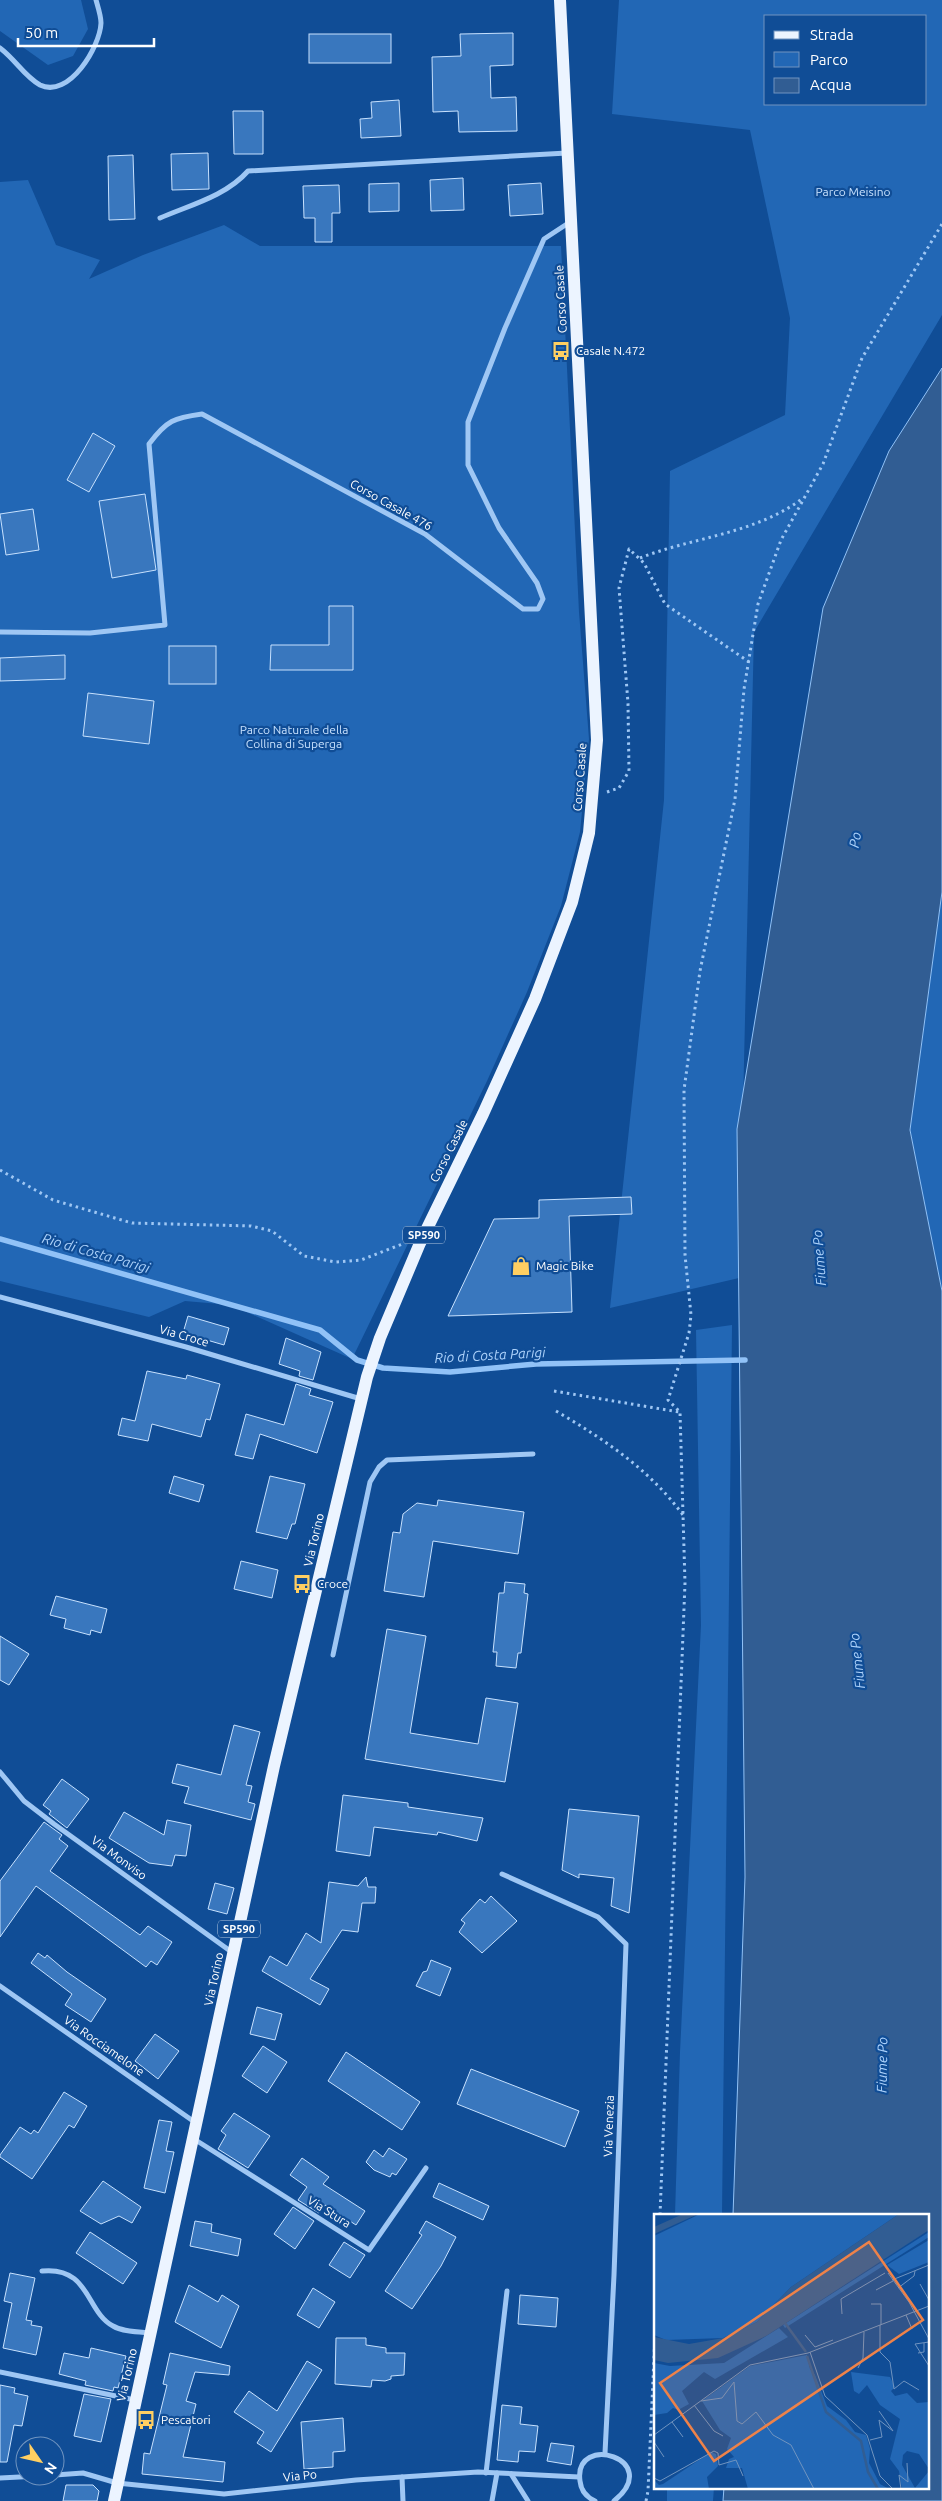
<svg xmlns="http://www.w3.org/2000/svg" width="942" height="2501" font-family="Ubuntu,sans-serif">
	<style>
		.green { fill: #2267b5; fill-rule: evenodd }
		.water { fill: #315d93; stroke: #91c2f7 }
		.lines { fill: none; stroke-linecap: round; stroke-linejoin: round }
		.stream { stroke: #91c2f7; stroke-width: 5.5 }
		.building { fill: #3977be; stroke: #c7e1fe }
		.path { stroke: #9fc7f4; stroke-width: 3; stroke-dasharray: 2.5 4; stroke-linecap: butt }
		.street { stroke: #9fc7f4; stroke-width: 5 }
		.primary { stroke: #ecf4ff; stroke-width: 12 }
		.labels { text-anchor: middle; stroke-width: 4.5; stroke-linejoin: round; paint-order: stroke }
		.shield { fill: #104d96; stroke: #b7cae0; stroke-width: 1 }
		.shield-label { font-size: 11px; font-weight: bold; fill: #fff }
		.park-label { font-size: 12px; fill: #c7e1fe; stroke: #104d96 }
		.street-label { font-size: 12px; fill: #fff; stroke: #104d96 }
		.poi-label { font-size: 12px; fill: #fff; stroke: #104d96; text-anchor: start }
		.water-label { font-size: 14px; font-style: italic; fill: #acd1fa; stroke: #104d96 }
		.inset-river { fill: none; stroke: #315d93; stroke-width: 2.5 }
		.inset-road { fill: none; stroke: #7094c0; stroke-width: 1 }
		.view { fill: #ee8249; fill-opacity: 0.15; stroke: #ee8249; stroke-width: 2.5 }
		.inset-edge { fill: none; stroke: #fff; stroke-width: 2.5 }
	</style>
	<rect width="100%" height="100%" fill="#104d96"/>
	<!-- green -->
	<g class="green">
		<polygon points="0,0 81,0 88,29 73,56 48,65 0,31"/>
		<path d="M619,0H942V315L754,632L739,1278L610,1308L664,800L670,471L785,415L790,318L750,130L612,114ZM766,16H926V104H766Z"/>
		<polygon points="28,180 56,245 100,260 89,279 143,255 224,225 260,246 561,246 579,612 589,739 580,832 561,906 527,992 487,1081 352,1359 231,1305 185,1301 149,1317 0,1281 0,182"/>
		<polygon points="942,892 942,1291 910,1130"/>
		<polygon points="732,1325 722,2215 675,2215 680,2052 701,1625 696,1330"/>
		<polygon points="667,2487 714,2487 713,2501 667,2501"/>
	</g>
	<!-- water -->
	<polygon class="water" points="942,368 942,892 910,1130 942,1291 942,2501 723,2501 724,2487 928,2487 928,2215 733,2215 745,1877 737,1129 823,608 889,451"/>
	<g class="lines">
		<!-- stream -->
		<polyline class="stream" points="0,1239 320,1330 357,1360 383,1368 450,1372 536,1364 745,1360"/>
	</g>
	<!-- building -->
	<g class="building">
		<polygon points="513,33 513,65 490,66 491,98 516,97 517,131 459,132 458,111 433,112 432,57 461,56 460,34"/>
		<rect x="309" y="34" width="82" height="29"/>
		<polygon points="399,100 401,136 361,138 360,119 372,118 371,102"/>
		<polygon points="233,111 263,111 263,154 234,154"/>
		<polygon points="208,153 209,189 172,190 171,154"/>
		<polygon points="133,155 135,219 109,220 108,156"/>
		<polygon points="463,178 464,210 431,211 430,180"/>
		<polygon points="399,183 399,211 369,212 369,184"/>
		<polygon points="541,183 543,214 510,216 508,185"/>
		<polygon points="339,185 340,213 332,213 332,242 315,242 315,218 304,218 303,186"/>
		<polygon points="93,433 115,446 89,492 67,480"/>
		<polygon points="145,494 156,570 112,578 99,501"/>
		<polygon points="33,509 39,550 6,555 0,514"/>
		<polygon points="329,606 353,606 353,670 270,670 271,645 329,645"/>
		<rect x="169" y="646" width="47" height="38"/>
		<polygon points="65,655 65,679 0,681 0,658"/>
		<polygon points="88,693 154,701 149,744 83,736"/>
		<polygon points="631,1197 632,1214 569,1216 572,1312 448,1316 494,1219 539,1218 539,1200"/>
		<polygon points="188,1316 229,1328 224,1345 183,1333"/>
		<polygon points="286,1338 321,1352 313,1380 299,1376 300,1371 279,1364"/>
		<polygon points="147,1371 186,1379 187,1375 220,1384 210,1420 206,1419 201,1437 152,1424 148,1441 118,1435 122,1418 135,1421"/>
		<polygon points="296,1384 311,1389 309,1395 333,1402 317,1453 260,1434 253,1459 235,1455 246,1414 284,1425"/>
		<polygon points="174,1476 204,1485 199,1502 169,1493"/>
		<polygon points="270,1476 305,1484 295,1524 292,1524 287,1539 256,1532"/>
		<polygon points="438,1500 524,1512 518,1554 433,1541 424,1597 384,1591 393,1532 400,1533 403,1514 417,1503 437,1506"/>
		<polygon points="241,1561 278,1570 272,1598 234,1589"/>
		<polygon points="505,1582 525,1584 524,1593 528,1594 521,1653 518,1653 516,1668 496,1666 497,1652 493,1652 499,1593 504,1593"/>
		<polygon points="56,1596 107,1609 101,1633 91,1630 90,1635 64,1628 66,1619 50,1615"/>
		<polygon points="387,1629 426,1636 410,1733 478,1744 486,1698 518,1703 505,1782 365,1759"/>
		<polygon points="0,1636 29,1654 9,1685 0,1680"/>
		<polygon points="234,1725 260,1732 246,1785 252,1786 248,1802 255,1804 251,1820 184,1803 189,1787 172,1783 177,1764 221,1775"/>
		<polygon points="62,1779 89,1799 67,1828 49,1814 51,1811 43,1805"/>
		<polygon points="343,1795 408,1803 408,1807 483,1818 477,1841 438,1832 437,1835 374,1827 370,1856 336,1851"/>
		<polygon points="569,1809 639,1816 629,1913 611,1906 614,1878 579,1874 579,1878 562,1870"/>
		<polygon points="124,1812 164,1835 167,1820 191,1825 186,1856 175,1855 172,1866 149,1863 109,1838"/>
		<polygon points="44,1822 62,1835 59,1839 68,1846 50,1871 140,1935 148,1926 172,1942 157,1965 151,1961 146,1967 36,1886 0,1937 0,1881"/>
		<polygon points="366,1877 368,1887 376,1887 375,1903 362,1903 358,1932 342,1930 310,1979 329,1989 320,2005 262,1971 270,1956 287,1966 306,1933 321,1943 329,1882 358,1886"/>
		<polygon points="215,1883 234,1888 227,1914 208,1909"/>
		<polygon points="491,1896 517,1921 482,1953 459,1932 465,1923 461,1920 480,1899 485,1903"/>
		<polygon points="38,1953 45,1958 47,1955 67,1972 106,1999 91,2022 65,2005 72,1994 31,1963"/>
		<polygon points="431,1960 451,1968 440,1996 416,1986 423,1972 427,1971"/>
		<polygon points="257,2007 282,2014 275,2040 250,2034"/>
		<polygon points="155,2034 179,2051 158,2079 135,2061"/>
		<polygon points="263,2046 287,2062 267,2093 242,2076"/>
		<polygon points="346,2052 420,2102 402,2130 328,2081"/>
		<polygon points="471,2069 579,2111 565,2147 457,2104"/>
		<polygon points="64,2092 87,2106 74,2128 69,2125 32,2179 0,2157 0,2155 20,2127 31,2134 34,2130 38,2133"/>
		<polygon points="234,2113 270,2136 248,2168 218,2149 226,2135 221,2131"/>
		<polygon points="159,2120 172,2122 166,2151 174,2152 165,2193 144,2188"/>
		<polygon points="389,2148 407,2159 396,2175 392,2173 390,2177 374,2170 366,2162 374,2150 383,2157"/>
		<polygon points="302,2158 329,2177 323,2184 365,2211 356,2225 325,2205 319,2213 298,2200 307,2187 290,2175"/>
		<polygon points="103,2181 141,2207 132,2223 119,2216 101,2224 80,2211"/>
		<polygon points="439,2183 489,2206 483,2220 433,2197"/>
		<polygon points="293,2207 314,2221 295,2249 274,2234"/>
		<polygon points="195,2221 212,2224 211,2232 241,2239 238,2256 190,2246"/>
		<polygon points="426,2221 456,2237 441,2266 412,2309 385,2291 422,2235 419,2233"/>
		<polygon points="90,2232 137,2263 123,2284 76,2253"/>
		<polygon points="344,2242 365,2255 350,2278 329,2265"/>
		<polygon points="10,2273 35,2278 26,2320 32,2321 31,2325 42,2327 36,2355 3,2348 12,2303 4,2301"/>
		<polygon points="189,2285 218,2302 222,2295 239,2306 221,2348 175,2322"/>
		<polygon points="313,2288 335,2302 319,2328 297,2315"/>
		<polygon points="520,2295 558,2298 556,2327 518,2324"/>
		<polygon points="336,2338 366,2338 366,2345 386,2348 386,2353 405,2353 404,2375 391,2376 391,2379 385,2381 372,2380 371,2387 335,2384"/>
		<polygon points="91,2348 126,2356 118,2388 114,2387 113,2391 85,2385 86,2381 59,2374 64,2353 89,2358"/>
		<polygon points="170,2353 230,2366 229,2375 195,2372 186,2401 196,2404 183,2457 225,2462 223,2482 142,2474 144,2453 150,2454 167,2385 163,2384"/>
		<polygon points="307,2361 322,2370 271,2452 257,2443 264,2432 234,2412 249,2391 277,2411"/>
		<polygon points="0,2385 15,2388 14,2393 28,2396 22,2426 14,2425 7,2462 0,2462"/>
		<polygon points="84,2394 111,2399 101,2442 74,2436"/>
		<polygon points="502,2405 522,2407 520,2424 538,2426 535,2452 519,2451 518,2462 497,2460"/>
		<polygon points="343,2418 345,2451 333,2452 333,2467 304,2469 301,2422"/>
		<polygon points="551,2443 574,2446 571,2465 547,2461"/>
		<polygon points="66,2485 93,2485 99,2491 97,2501 63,2501"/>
	</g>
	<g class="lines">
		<!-- path -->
		<g class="path">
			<path d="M640,558C693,537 756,534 803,498"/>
			<polyline points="607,792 619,788 629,771 628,703 619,588 629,549 644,563 665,604 749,662"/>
			<polyline points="0,1170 53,1200 132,1223 251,1226 272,1231 304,1256 335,1262 361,1260 405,1243"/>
			<polyline points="554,1391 679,1412"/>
			<path d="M556,1411C605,1440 649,1469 683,1515"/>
			<polyline points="660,2215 685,1583 680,1412 668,1400 689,1333 691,1315 685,1255 684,1090 700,971 735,799 744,689 758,604 781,540 823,464 862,358 942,224"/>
			<polyline points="646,2501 648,2491 656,2313"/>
		</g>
		<!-- street -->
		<g class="street">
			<path d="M0,48C15,59 24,76 40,85C69,99 100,47 101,23C101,16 98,7 96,0"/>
			<path d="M160,218C190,205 226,196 248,171L567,153"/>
			<path d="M0,632L90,633L165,625L149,444C167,420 174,418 202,414L425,534L523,609H538L543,599L537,583L499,528L468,465V422L505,328L544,239L570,222"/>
			<polyline points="0,1297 186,1347 361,1399"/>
			<polyline points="318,1581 347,1587"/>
			<polyline points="333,1655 370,1482 379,1467 387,1460 533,1454"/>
			<polyline points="0,1772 24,1801 54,1824 233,1953"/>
			<polyline points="502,1874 598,1917 626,1944 614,2275 605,2453"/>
			<polyline points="0,1986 196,2123"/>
			<polyline points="194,2139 369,2250 426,2168"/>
			<path d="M42,2271C90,2266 86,2312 113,2326C123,2332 139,2332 151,2333"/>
			<polyline points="0,2372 135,2400"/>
			<polyline points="486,2473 507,2291"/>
			<polyline points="511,2474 528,2501"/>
			<polyline points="55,2475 83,2473 117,2483 224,2494 356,2480 478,2472 579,2477"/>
			<polyline points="402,2477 403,2501"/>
			<polyline points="0,2478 39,2476"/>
			<polyline points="492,2501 497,2473"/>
			<path d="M595,2501C586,2497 581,2491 580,2481C573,2432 665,2459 614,2501"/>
		</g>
		<!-- primary -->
		<polyline class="primary" points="114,2501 274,1766 367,1377 380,1338 420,1243 483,1114 535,999 572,902 589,833 597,740 560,0"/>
	</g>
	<!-- icons -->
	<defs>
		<g id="bus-bare" transform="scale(1.5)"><path d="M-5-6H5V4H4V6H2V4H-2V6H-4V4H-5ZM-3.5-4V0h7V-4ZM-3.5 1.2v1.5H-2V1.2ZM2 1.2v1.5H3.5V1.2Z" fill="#ffcf62" stroke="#104d96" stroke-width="2.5" paint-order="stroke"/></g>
		<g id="shop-bare" transform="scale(1.5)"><path d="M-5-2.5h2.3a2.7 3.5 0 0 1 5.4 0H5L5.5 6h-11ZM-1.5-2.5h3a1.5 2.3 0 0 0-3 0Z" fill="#ffcf62" stroke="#104d96" stroke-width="2.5" paint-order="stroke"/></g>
	</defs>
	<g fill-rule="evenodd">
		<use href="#bus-bare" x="561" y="351"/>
		<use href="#shop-bare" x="521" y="1266"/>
		<use href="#bus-bare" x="302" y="1584"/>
		<use href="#bus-bare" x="146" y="2420"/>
	</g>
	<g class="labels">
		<!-- shield labels -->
		<g class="shield">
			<rect x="403" y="1226.5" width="42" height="17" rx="4"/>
			<rect x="218" y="1920.5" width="42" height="17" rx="4"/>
		</g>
		<g class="shield-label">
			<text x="424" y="1239">SP590</text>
			<text x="239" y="1933">SP590</text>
		</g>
		<!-- park labels -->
		<g class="park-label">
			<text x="853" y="196">Parco Meisino</text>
			<text x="294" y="734">Parco Naturale della<tspan x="294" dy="14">Collina di Superga</tspan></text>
		</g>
		<!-- street labels -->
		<g class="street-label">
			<text transform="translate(561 299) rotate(-93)" y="4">Corso Casale</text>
			<text transform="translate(391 505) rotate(29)" y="4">Corso Casale 476</text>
			<text transform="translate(580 777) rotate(-86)" y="4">Corso Casale</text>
			<text transform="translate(449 1151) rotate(-63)" y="4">Corso Casale</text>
			<text transform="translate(184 1336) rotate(16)" y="4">Via Croce</text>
			<text transform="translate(314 1540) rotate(-77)" y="4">Via Torino</text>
			<text transform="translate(119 1858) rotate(36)" y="4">Via Monviso</text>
			<text transform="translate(214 1979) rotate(-78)" y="4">Via Torino</text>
			<text transform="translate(104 2046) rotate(35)" y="4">Via Rocciamelone</text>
			<text transform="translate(609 2126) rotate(-88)" y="4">Via Venezia</text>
			<text transform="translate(329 2212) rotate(32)" y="4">Via Stura</text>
			<text transform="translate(127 2375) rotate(-77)" y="4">Via Torino</text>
			<text transform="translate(300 2476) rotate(-6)" y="4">Via Po</text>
		</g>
		<!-- poi labels -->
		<g class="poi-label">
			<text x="576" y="355">Casale N.472</text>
			<text x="536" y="1270">Magic Bike</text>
			<text x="317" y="1588">Croce</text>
			<text x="161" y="2424">Pescatori</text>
		</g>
		<!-- water labels -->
		<g class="water-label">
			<text transform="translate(855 840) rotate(-80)" y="5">Po</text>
			<text transform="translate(96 1253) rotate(16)" y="5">Rio di Costa Parigi</text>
			<text transform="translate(819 1258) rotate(-94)" y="5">Fiume Po</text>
			<text transform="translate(490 1355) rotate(-3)" y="5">Rio di Costa Parigi</text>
			<text transform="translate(857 1661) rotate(-96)" y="5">Fiume Po</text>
			<text transform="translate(882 2065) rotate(-89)" y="5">Fiume Po</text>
		</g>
	</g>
	<!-- overview -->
	<g transform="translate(654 2214)">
		<rect width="275" height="275" fill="#104d96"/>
		<path d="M46,0H245L137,73L103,108L69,124L12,126L0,121V22ZM275,18V23L131,114L129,111ZM275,26V48L245,60L233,51ZM125,114L134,123L61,165L50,158L28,177L35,190L24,196L19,194L13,199L0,201V149L16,152L70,149ZM153,141L156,155L161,161L173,192L192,206L201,218L212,221L216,235L215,249L226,270L235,275H94L88,254H72L75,245L80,243L73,235L77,224L66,216L48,187L96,152ZM197,158L236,163L241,173L237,177L241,182L253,179L263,189L275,188V255L265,240L253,237L249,241L248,251L261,274L275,257V275H248L245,257L236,245L246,205L226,191L213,171L205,180L200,177ZM57,238L62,240L64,252L53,263L55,275H0V266L5,271L9,270Z" fill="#2267b5"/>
		<path d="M29,0H44L0,20V13ZM245,0H275V16L112,122L64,144L14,149L0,146V123L35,130L69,124L103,108L137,73Z" fill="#315d93"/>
		<path class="inset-river" d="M131,109L152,138M153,142L172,198L207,227L214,258L224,275"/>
		<path class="inset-road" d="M234,59L255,88L275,125M238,66L275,51M266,70L275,86M244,74L260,62L261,57M222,76L239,67M217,90H227V111M188,100L187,85L231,59M252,101L258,115M226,111V138L236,148L240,175L250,167L265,176M151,121L161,133L179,126M275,128L261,130L275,152M156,138L171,182L213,221L226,262L239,275M264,139L270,138V129M204,154L209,144L210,118M47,187L68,184L80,168L83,207L88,210L102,198L119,221L137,231L160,275M40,191L60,217L69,222M18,208L29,223M0,221L96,151L154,139L275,92M216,226L228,223L225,206L239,217L225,197M0,228L10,243M0,264L6,267L60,237L64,239L65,251L82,246L89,262M247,275L245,261L254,268L253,249"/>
		<path class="view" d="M215,28L269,106L60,247L6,169Z"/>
		<rect width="275" height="275" class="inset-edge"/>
	</g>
	<!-- legend -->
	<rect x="764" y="15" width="162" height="90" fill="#104d96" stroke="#7094c0"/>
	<rect x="774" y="31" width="25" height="8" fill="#ecf4ff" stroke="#7094c0"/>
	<text x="810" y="40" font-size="15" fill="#ffffff">Strada</text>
	<rect x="774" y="52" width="25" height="15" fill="#2267b5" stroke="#7094c0"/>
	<text x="810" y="65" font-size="15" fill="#ffffff">Parco</text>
	<rect x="774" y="78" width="25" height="15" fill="#315d93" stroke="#7094c0"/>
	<text x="810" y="90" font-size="15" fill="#ffffff">Acqua</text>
	<!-- north arrow -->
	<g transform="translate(40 2461) rotate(124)"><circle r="24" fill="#104d96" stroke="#7094c0"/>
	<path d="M0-4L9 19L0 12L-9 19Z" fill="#ffcf62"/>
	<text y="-8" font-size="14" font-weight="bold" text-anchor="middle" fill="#ffffff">N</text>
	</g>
	<!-- scale -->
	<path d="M18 38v8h136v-8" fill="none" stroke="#ffffff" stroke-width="2.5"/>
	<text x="25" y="38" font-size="15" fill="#ffffff" stroke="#104d96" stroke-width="4" paint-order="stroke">50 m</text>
</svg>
